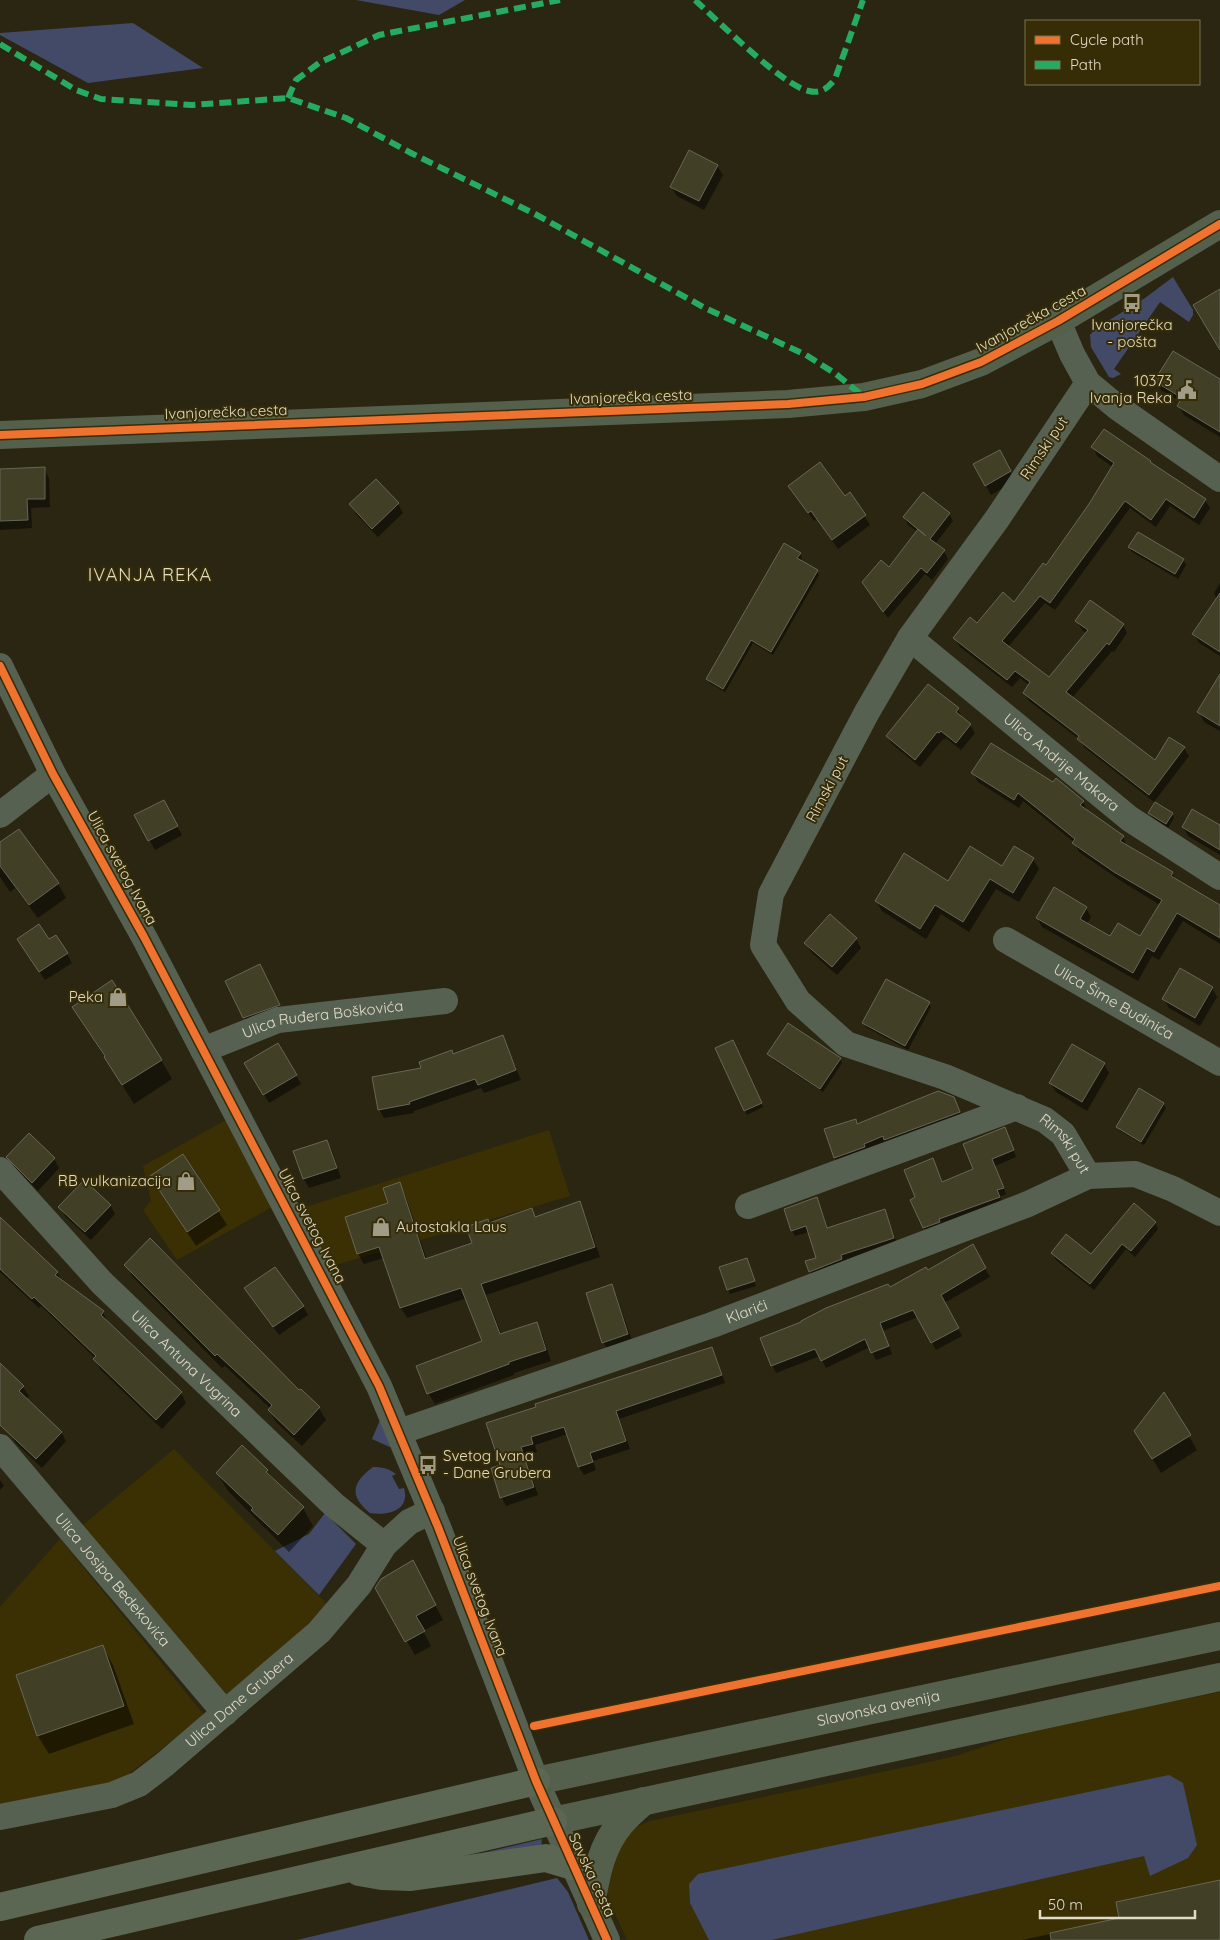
<svg xmlns="http://www.w3.org/2000/svg" width="1220" height="1940" font-family="Quicksand,sans-serif">
	<style>
		.built { fill: #3b3004 }
		.green { fill: #434a68 }
		.shadow { fill: #0007 }
		.building { fill: #413f26; stroke: #686656 }
		.lines { fill: none; stroke-linecap: round; stroke-linejoin: round }
		.minor { stroke: #566152; stroke-width: 26 }
		.major { stroke: #55604c; stroke-width: 28 }
		.highway { stroke: #5c6753; stroke-width: 28 }
		.quiet { stroke: #26ab63; stroke-width: 6; stroke-dasharray: 12 6; stroke-linecap: butt }
		.cycleway-casing { stroke: #362c06; stroke-width: 11 }
		.cycleway { stroke: #ef722f; stroke-width: 8 }
		.labels { text-anchor: middle; stroke-width: 4; stroke-linejoin: round; paint-order: stroke }
		.street-label { font-size: 15px; fill: #e1dbc7; stroke: #362c06 }
		.poi-label { font-size: 15px; fill: #e1dbc7; stroke: #362c06; text-anchor: end }
		.quarter-label { font-size: 18px; letter-spacing: 1px; fill: #e1dbc7; stroke: #362c06 }
	</style>
	<rect width="100%" height="100%" fill="#2b2611"/>
	<!-- built -->
	<g class="built">
		<polygon points="226,1120 274,1206 177,1260 143,1210 151,1201 143,1166"/>
		<polygon points="549,1130 570,1196 329,1267 299,1209"/>
		<polygon points="174,1449 329,1606 233,1693 223,1696 78,1529"/>
		<polygon points="60,1539 205,1716 119,1781 0,1804 0,1607"/>
		<polygon points="1220,1692 1220,1940 627,1940 610,1903 607,1889 609,1859 634,1828 650,1821 934,1761 959,1755 1032,1730"/>
	</g>
	<!-- green -->
	<g class="green">
		<polygon points="356,0 465,0 439,15"/>
		<polygon points="133,23 203,68 88,83 0,35 0,33"/>
		<polygon points="1173,277 1193,310 1193,315 1189,322 1160,302 1114,369 1121,374 1113,378 1109,377 1091,347 1090,335 1095,329 1145,298"/>
		<polygon points="380,1420 392,1448 372,1439"/>
		<path d="M373,1467C382,1467 388,1468 396,1474L392,1476L399,1489L404,1488C411,1511 386,1516 370,1513C348,1495 353,1482 373,1467Z"/>
		<polygon points="325,1513 356,1544 319,1595 275,1551 309,1534"/>
		<polygon points="1169,1775 1183,1783 1197,1845 1188,1858 1150,1876 1144,1856 771,1940 709,1940 690,1903 689,1884 698,1874"/>
		<polygon points="542,1839 541,1849 423,1867"/>
		<polygon points="557,1878 568,1892 589,1940 297,1940"/>
	</g>
	<!-- shadow -->
	<g class="shadow">
		<polygon points="717,166 723,175 704,210 677,196 671,187"/>
		<polygon points="1220,380 1220,437 1184,415 1179,406 1181,402 1161,390 1156,381"/>
		<polygon points="1093,447 1152,465 1205,500 1210,508 1199,525 1170,506 1156,527 1130,508 1055,610 1045,603 1008,647 1049,679 1087,634 1082,630 1077,621 1123,625 1127,633 1114,652 1112,651 1072,698 1156,761 1169,739 1184,748 1189,756 1154,802 1084,747 1079,739 1029,701 1024,693 1029,685 1020,678 1012,687 960,647 955,639 1014,604 1046,567 1090,505 1113,467 1097,456"/>
		<polygon points="1004,461 1015,481 991,495 975,465"/>
		<polygon points="44,469 49,478 50,507 31,508 32,528 0,530 0,470"/>
		<polygon points="789,486 845,498 850,494 870,525 838,549 817,519 814,521"/>
		<polygon points="351,504 398,504 403,513 378,537 356,514"/>
		<polygon points="949,514 953,521 935,544 944,551 948,559 932,580 925,574 888,618 868,590 889,569 918,532 908,525 904,517"/>
		<polygon points="1129,547 1183,559 1186,565 1178,579 1132,552"/>
		<polygon points="800,553 802,558 800,561 817,571 819,575 773,655 753,643 725,692 710,683 708,679"/>
		<polygon points="1220,583 1220,656 1199,643 1194,634 1217,599 1214,593"/>
		<polygon points="1220,686 1220,731 1204,722 1199,712"/>
		<polygon points="958,709 962,718 970,725 975,733 961,750 946,738 944,740 943,739 920,767 892,744 887,736"/>
		<polygon points="973,773 1083,802 1087,811 1123,837 1127,847 1172,873 1177,882 1220,907 1220,944 1183,921 1159,960 1152,956 1138,981 1042,927 1037,918 1086,908 1091,917 1087,924 1111,938 1141,938 1160,905 1121,881 1079,852 1074,842 1023,801 1019,808 978,782"/>
		<polygon points="163,801 182,835 155,850 136,816"/>
		<polygon points="1150,813 1172,814 1174,818 1168,828 1152,817"/>
		<polygon points="1220,826 1220,855 1188,836 1183,827"/>
		<polygon points="18,830 58,884 66,898 38,918 15,888 10,892 0,877 0,844"/>
		<polygon points="1033,859 1039,869 1019,902 996,889 969,932 941,914 926,939 882,911 876,901"/>
		<polygon points="856,939 861,948 837,975 811,952 806,943"/>
		<polygon points="49,941 67,954 72,963 45,980 24,948"/>
		<polygon points="264,974 284,1014 249,1026 244,1017"/>
		<polygon points="1212,988 1217,997 1200,1026 1169,1008 1164,999"/>
		<polygon points="929,1003 931,1007 908,1050 866,1027 863,1023"/>
		<polygon points="74,1008 161,1060 172,1079 134,1104"/>
		<polygon points="503,1037 521,1080 484,1093 481,1088 414,1111 414,1113 384,1118 379,1109 423,1069 453,1055"/>
		<polygon points="278,1045 301,1084 269,1103 246,1064"/>
		<polygon points="735,1046 763,1107 747,1115 745,1111"/>
		<polygon points="771,1056 840,1059 842,1063 823,1092 774,1060"/>
		<polygon points="1104,1064 1109,1073 1087,1111 1056,1092 1050,1083"/>
		<polygon points="953,1098 963,1119 839,1165 835,1158 826,1129 855,1120 858,1125"/>
		<polygon points="1163,1104 1166,1108 1144,1145 1120,1131 1117,1127"/>
		<polygon points="29,1135 54,1159 59,1168 38,1191 13,1166 8,1157"/>
		<polygon points="1008,1135 1016,1157 995,1166 1006,1194 1000,1197 1003,1204 928,1234 924,1228 917,1198 936,1166 943,1183 975,1170"/>
		<polygon points="327,1141 332,1150 341,1178 309,1188 304,1179"/>
		<polygon points="183,1156 227,1225 196,1246 151,1177"/>
		<polygon points="399,1184 405,1194 427,1260 473,1244 489,1224 531,1209 536,1218 579,1203 585,1214 600,1257 486,1295 502,1335 536,1323 542,1334 551,1361 514,1373 514,1375 435,1404 428,1393 483,1342 467,1298 407,1318 401,1308 384,1258 364,1264 358,1254 346,1218 389,1204"/>
		<polygon points="817,1198 828,1229 885,1211 897,1244 813,1277 810,1271 817,1259 809,1232 795,1236 792,1230"/>
		<polygon points="110,1205 115,1214 91,1240 65,1216 60,1207"/>
		<polygon points="0,1219 57,1272 63,1283 103,1312 108,1323 181,1393 186,1403 162,1429 100,1369 95,1358 41,1306 39,1308 0,1272"/>
		<polygon points="1155,1222 1158,1229 1135,1257 1126,1249 1094,1290 1056,1260 1052,1253 1091,1256"/>
		<polygon points="972,1246 990,1277 944,1303 962,1336 936,1350 918,1317 883,1331 892,1354 876,1360 870,1347 826,1368 820,1356 776,1373 772,1365 890,1289 927,1272"/>
		<polygon points="747,1259 756,1286 730,1294 721,1268"/>
		<polygon points="126,1265 299,1392 301,1390 319,1408 326,1420 302,1446 276,1422 269,1410 271,1409 225,1366 222,1368 133,1277"/>
		<polygon points="611,1286 616,1295 633,1343 609,1351 603,1342"/>
		<polygon points="245,1288 303,1306 308,1315 279,1335"/>
		<polygon points="712,1348 716,1356 725,1383 619,1419 630,1449 593,1461 596,1470 584,1475 579,1467 568,1434 535,1445 537,1452 525,1456 538,1495 506,1506 502,1498 492,1469 502,1466 488,1424"/>
		<polygon points="0,1365 23,1387 29,1396 26,1399 61,1432 66,1441 42,1468 16,1443 0,1418"/>
		<polygon points="1164,1394 1197,1450 1161,1473 1144,1445"/>
		<polygon points="242,1447 303,1508 313,1526 289,1552 228,1491 217,1473"/>
		<polygon points="0,1480 4,1486 0,1490"/>
		<polygon points="420,1576 443,1620 423,1631 431,1646 415,1655 376,1588"/>
		<polygon points="103,1647 113,1665 134,1724 49,1754 38,1736"/>
		<polygon points="1220,1883 1220,1940 1022,1940 1121,1919"/>
	</g>
	<!-- building -->
	<g class="building">
		<polygon points="689,150 718,165 699,201 670,187"/>
		<polygon points="1220,289 1220,350 1193,305"/>
		<polygon points="1173,351 1220,379 1220,432 1177,406 1182,398 1154,381"/>
		<polygon points="1104,429 1151,461 1150,462 1206,499 1194,518 1166,499 1151,520 1125,501 1050,603 1040,596 1002,641 1049,677 1088,630 1075,621 1090,600 1124,624 1109,645 1107,643 1066,692 1155,760 1169,737 1185,747 1149,795 1077,739 1079,736 1023,693 1030,682 1015,671 1007,680 953,638 970,617 977,623 1003,592 1014,602 1043,563 1046,565 1089,504 1114,463 1091,447"/>
		<polygon points="1000,450 1011,471 985,486 973,464"/>
		<polygon points="820,462 845,496 850,492 866,515 832,540 811,511 808,513 788,486"/>
		<polygon points="45,467 45,499 27,499 28,520 0,521 0,469"/>
		<polygon points="376,479 399,503 372,529 349,504"/>
		<polygon points="923,492 950,513 930,539 945,550 927,573 921,568 883,612 862,582 881,560 889,567 918,529 926,536 903,517"/>
		<polygon points="1138,532 1184,559 1175,574 1128,547"/>
		<polygon points="784,543 801,553 797,558 818,570 771,652 751,640 723,689 706,679"/>
		<polygon points="1220,593 1220,652 1192,634"/>
		<polygon points="1220,674 1220,726 1197,712"/>
		<polygon points="928,684 959,708 956,712 971,724 956,743 941,731 939,733 937,732 915,760 886,736"/>
		<polygon points="991,743 1053,782 1056,778 1084,801 1080,805 1124,836 1120,841 1173,872 1171,876 1220,905 1220,938 1177,913 1154,952 1147,948 1133,973 1036,918 1054,887 1087,907 1080,919 1110,936 1118,923 1140,936 1162,900 1114,872 1072,843 1075,839 1018,793 1014,800 971,773"/>
		<polygon points="164,800 178,826 148,841 134,815"/>
		<polygon points="1155,802 1173,813 1166,824 1148,813"/>
		<polygon points="1192,809 1220,825 1220,850 1182,827"/>
		<polygon points="19,829 59,883 29,905 0,866 0,842"/>
		<polygon points="970,846 1002,866 1014,846 1034,858 1013,893 990,879 963,922 935,905 920,929 875,901 904,853 948,881"/>
		<polygon points="830,914 857,938 832,967 804,943"/>
		<polygon points="39,924 49,939 56,935 68,953 39,972 17,939"/>
		<polygon points="260,964 280,1005 243,1018 225,981"/>
		<polygon points="1180,968 1213,987 1195,1018 1162,999"/>
		<polygon points="886,979 930,1002 905,1046 862,1023"/>
		<polygon points="112,980 162,1060 122,1085 104,1057 105,1056 72,1007"/>
		<polygon points="788,1023 841,1058 820,1089 767,1054"/>
		<polygon points="503,1035 516,1070 478,1085 475,1079 409,1102 410,1104 378,1110 372,1077 421,1068 419,1062 452,1050 453,1054"/>
		<polygon points="733,1040 762,1103 744,1111 715,1048"/>
		<polygon points="278,1043 297,1075 263,1095 244,1063"/>
		<polygon points="1072,1044 1105,1063 1082,1102 1049,1083"/>
		<polygon points="1139,1088 1164,1103 1141,1142 1116,1127"/>
		<polygon points="938,1091 954,1097 960,1112 884,1140 883,1136 864,1144 865,1147 834,1158 824,1129 856,1119 857,1124"/>
		<polygon points="1005,1127 1014,1150 992,1159 1004,1188 997,1190 1000,1197 939,1219 940,1222 923,1228 910,1200 915,1197 904,1170 933,1158 942,1182 973,1169 963,1144"/>
		<polygon points="29,1133 55,1158 32,1183 6,1157"/>
		<polygon points="327,1140 337,1168 303,1179 293,1151"/>
		<polygon points="183,1154 220,1210 187,1232 150,1176"/>
		<polygon points="84,1180 111,1205 85,1232 58,1207"/>
		<polygon points="400,1182 425,1259 472,1243 466,1227 488,1219 489,1223 532,1208 535,1217 580,1201 595,1247 481,1284 500,1334 537,1322 546,1350 509,1362 509,1364 427,1394 416,1366 482,1341 461,1288 400,1308 379,1247 357,1254 345,1217 388,1203 383,1188"/>
		<polygon points="817,1197 827,1228 885,1209 894,1238 841,1255 842,1259 809,1272 805,1261 816,1258 806,1226 791,1231 784,1209"/>
		<polygon points="1134,1203 1156,1222 1131,1251 1122,1244 1090,1284 1051,1253 1066,1234 1091,1254"/>
		<polygon points="0,1217 58,1272 55,1275 104,1311 101,1315 182,1392 156,1420 93,1359 96,1356 34,1297 32,1299 0,1269"/>
		<polygon points="150,1238 299,1390 301,1389 320,1407 294,1435 268,1410 272,1405 217,1354 215,1356 124,1265"/>
		<polygon points="973,1244 986,1268 941,1295 959,1328 931,1343 913,1310 880,1323 889,1346 871,1353 865,1339 821,1361 815,1349 771,1366 760,1338 801,1322 801,1321 826,1308 888,1284 890,1287 926,1267 928,1270"/>
		<polygon points="747,1258 755,1281 727,1290 719,1267"/>
		<polygon points="275,1267 304,1306 273,1327 244,1288"/>
		<polygon points="612,1284 628,1334 602,1343 586,1293"/>
		<polygon points="712,1347 722,1375 616,1411 626,1441 590,1453 593,1462 578,1467 564,1427 531,1437 533,1444 521,1447 534,1487 500,1498 491,1468 500,1465 486,1423 536,1407 535,1404"/>
		<polygon points="0,1363 24,1386 19,1391 62,1432 36,1459 0,1425"/>
		<polygon points="1164,1392 1191,1435 1152,1459 1134,1431"/>
		<polygon points="242,1445 268,1470 266,1472 304,1507 278,1535 251,1510 253,1508 216,1473"/>
		<polygon points="413,1560 436,1605 416,1616 425,1631 405,1642 375,1588 381,1579"/>
		<polygon points="103,1645 124,1706 37,1736 16,1675"/>
		<polygon points="1220,1880 1220,1940 1051,1940 1050,1933 1119,1918 1116,1902"/>
	</g>
	<g class="lines">
		<!-- minor -->
		<g class="minor">
			<polyline points="1058,321 1072,354 1088,383 1117,407 1220,479"/>
			<path id="s1" d="M1088,383L997,519L910,638L867,712L771,894L763,945L798,1001L846,1044L945,1077L1045,1120L1063,1134L1088,1176L1135,1174L1173,1189L1220,1213"/>
			<path id="s2" d="M910,638L1130,819L1220,877"/>
			<polyline points="0,666 53,774 144,937 379,1386 438,1527 536,1781 607,1940"/>
			<polyline points="0,815 53,774"/>
			<path id="s3" d="M1006,940L1220,1063"/>
			<path id="s4" d="M203,1050L278,1020L445,1001"/>
			<path id="s5" d="M0,1170L102,1283L334,1505L384,1545"/>
			<polyline points="748,1206 1017,1107"/>
			<path id="s6" d="M399,1432L712,1325L1028,1204L1088,1176"/>
			<path id="s7" d="M0,1447L225,1713"/>
			<path id="s8" d="M0,1817L112,1795L139,1784L165,1764L319,1632L359,1585L384,1545L409,1522L432,1511"/>
		</g>
		<!-- major -->
		<g class="major">
			<polyline points="0,435 788,404 864,397 922,384 981,362 1058,321 1220,224"/>
			<path id="s9" d="M536,1781L1220,1636"/>
			<polyline points="553,1821 1220,1677"/>
			<path d="M591,1904C596,1876 601,1846 621,1823C628,1815 636,1808 644,1801"/>
		</g>
		<!-- highway -->
		<g class="highway">
			<polyline points="359,1872 382,1876 411,1877 546,1858 573,1866"/>
			<polyline points="0,1907 536,1781"/>
			<polyline points="38,1940 553,1821"/>
		</g>
		<!-- quiet -->
		<g class="quiet">
			<path d="M695,0C718,21 783,86 809,91C821,94 828,88 835,79L863,0"/>
			<polyline points="0,44 76,90 101,99 192,105 288,98 346,118 411,153 535,214 705,308 806,355 836,374 864,397"/>
			<polyline points="288,98 296,80 319,63 379,35 560,0"/>
		</g>
		<!-- cycleway casing -->
		<g class="cycleway-casing">
			<g id="cycleway">
				<polyline points="0,435 788,404 864,397 922,384 981,362 1058,321 1220,224"/>
				<polyline points="0,666 53,774 144,937 379,1386 438,1527 536,1781 607,1940"/>
				<polyline points="534,1726 1220,1586"/>
			</g>
		</g>
		<!-- cycleway -->
		<use href="#cycleway" class="cycleway"/>
	</g>
	<!-- icons -->
	<defs>
		<g id="bus-bare" transform="scale(1.5)"><path d="M-5-6H5V4H4V6H2V4H-2V6H-4V4H-5ZM-3.5-4V0h7V-4ZM-3.5 1.2v1.5H-2V1.2ZM2 1.2v1.5H3.5V1.2Z" fill="#a19c87" stroke="#362c06" stroke-width="2.5" paint-order="stroke"/></g>
		<g id="civic-bare" transform="scale(1.5)"><path d="M-.6-6.5H3V-4.5H.6V-3L4-1V1h2V6H-6V1h2V-1L-.6-3ZM-1.2 2.5V6h2.4V2.5Z" fill="#a19c87" stroke="#362c06" stroke-width="2.5" paint-order="stroke"/></g>
		<g id="shop-bare" transform="scale(1.5)"><path d="M-5-2.5h2.3a2.7 3.5 0 0 1 5.4 0H5L5.5 6h-11ZM-1.5-2.5h3a1.5 2.3 0 0 0-3 0Z" fill="#a19c87" stroke="#362c06" stroke-width="2.5" paint-order="stroke"/></g>
	</defs>
	<g fill-rule="evenodd">
		<use href="#bus-bare" x="1132" y="303"/>
		<use href="#civic-bare" x="1187" y="390"/>
		<use href="#shop-bare" x="118" y="997"/>
		<use href="#shop-bare" x="186" y="1181"/>
		<use href="#shop-bare" x="381" y="1227"/>
		<use href="#bus-bare" x="428" y="1465"/>
	</g>
	<g class="labels">
		<!-- street labels -->
		<g class="street-label">
			<text transform="translate(1031 319) rotate(-29)" y="5">Ivanjorečka cesta</text>
			<text transform="translate(631 397) rotate(-2)" y="5">Ivanjorečka cesta</text>
			<text transform="translate(226 412) rotate(-2)" y="5">Ivanjorečka cesta</text>
			<text transform="translate(1044 448) rotate(-56)" y="5">Rimski put</text>
			<text dy="5" stroke="none"><textPath href="#s2" startOffset="196">Ulica Andrije Makara</textPath></text>
			<text transform="translate(827 789) rotate(-62)" y="5">Rimski put</text>
			<text transform="translate(122 868) rotate(61)" y="5">Ulica svetog Ivana</text>
			<text dy="5" stroke="none"><textPath href="#s3" startOffset="124">Ulica Šime Budinića</textPath></text>
			<text dy="5" stroke="none"><textPath href="#s4" startOffset="125">Ulica Ruđera Boškovića</textPath></text>
			<text dy="5" stroke="none"><textPath href="#s1" startOffset="1029">Rimski put</textPath></text>
			<text transform="translate(312 1226) rotate(62)" y="5">Ulica svetog Ivana</text>
			<text dy="5" stroke="none"><textPath href="#s6" startOffset="368">Klarići</textPath></text>
			<text dy="5" stroke="none"><textPath href="#s5" startOffset="269">Ulica Antuna Vugrina</textPath></text>
			<text dy="5" stroke="none"><textPath href="#s7" startOffset="174">Ulica Josipa Bedekovića</textPath></text>
			<text transform="translate(480 1596) rotate(69)" y="5">Ulica svetog Ivana</text>
			<text dy="5" stroke="none"><textPath href="#s8" startOffset="274">Ulica Dane Grubera</textPath></text>
			<text dy="5" stroke="none"><textPath href="#s9" startOffset="350">Slavonska avenija</textPath></text>
			<text transform="translate(592 1875) rotate(65)" y="5">Savska cesta</text>
		</g>
		<!-- poi labels -->
		<g class="poi-label">
			<text x="1132" y="330" text-anchor="middle">Ivanjorečka<tspan x="1132" dy="17">- pošta</tspan></text>
			<text x="1172" y="386">10373<tspan x="1172" dy="17">Ivanja Reka</tspan></text>
			<text x="103" y="1002">Peka</text>
			<text x="171" y="1186">RB vulkanizacija</text>
			<text x="396" y="1232" text-anchor="start">Autostakla Laus</text>
			<text x="443" y="1461" text-anchor="start">Svetog Ivana<tspan x="443" dy="17">- Dane Grubera</tspan></text>
		</g>
		<!-- quarter labels -->
		<g class="quarter-label">
			<text x="150" y="581">IVANJA REKA</text>
		</g>
	</g>
	<!-- legend -->
	<rect x="1025" y="20" width="175" height="65" fill="#362c06" stroke="#7a7253"/>
	<rect x="1035" y="36" width="25" height="8" fill="#ef722f" stroke="#7a7253"/>
	<text x="1070" y="45" font-size="15" fill="#e1dbc7">Cycle path</text>
	<rect x="1035" y="61" width="25" height="8" fill="#26ab63" stroke="#7a7253"/>
	<text x="1070" y="70" font-size="15" fill="#e1dbc7">Path</text>
	<!-- scale -->
	<path d="M1040 1910v8h155v-8" fill="none" stroke="#e1dbc7" stroke-width="2.5"/>
	<text x="1048" y="1910" font-size="15" fill="#e1dbc7" stroke="#362c06" stroke-width="4" paint-order="stroke">50 m</text>
</svg>
